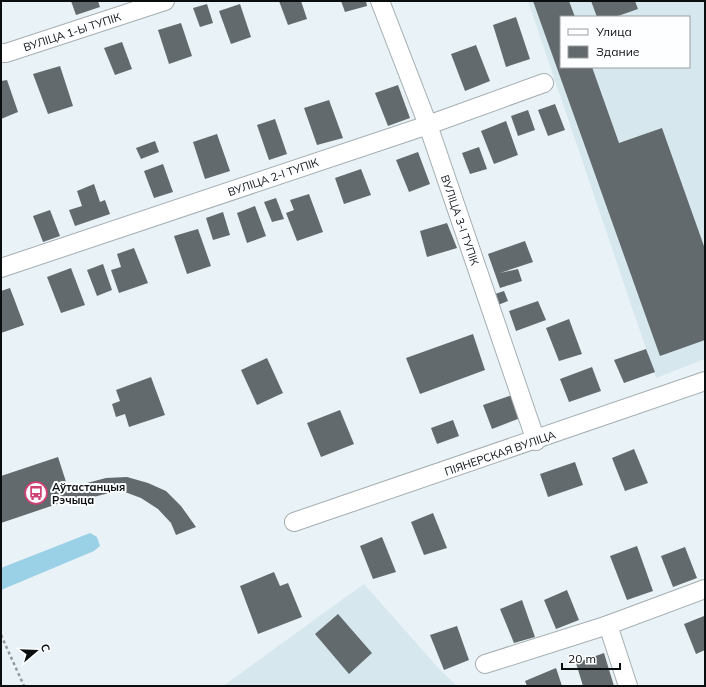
<svg xmlns="http://www.w3.org/2000/svg" width="706" height="687" font-family="Mulish,sans-serif">
	<style>
		.built { fill: #d6e7ed; fill-rule: evenodd }
		.green { fill: #9bd1e7 }
		.building { fill: #626a6d }
		.lines { fill: none; stroke-linecap: round; stroke-linejoin: round }
		.minor-casing { stroke: #a5aeb1; stroke-width: 20 }
		.path { stroke: #92989b; stroke-width: 2.5; stroke-dasharray: 3 3; stroke-linecap: butt }
		.minor { stroke: #fff; stroke-width: 18 }
		.labels { text-anchor: middle; stroke-width: 4; stroke-linejoin: round; paint-order: stroke }
		.street-label { font-size: 11px; fill: #0b0e0f; stroke: #fcfeff }
		.poi-label { font-size: 11px; font-weight: bold; fill: #0b0e0f; stroke: #fcfeff; text-anchor: start }
	</style>
	<rect width="100%" height="100%" fill="#e9f2f6"/>
	<!-- built -->
	<g class="built">
		<path d="M528,1H705V359L656,378ZM561,17H689V67H561Z"/>
		<polygon points="364,584 441,671 457,686 223,686"/>
	</g>
	<!-- green -->
	<polygon class="green" points="90,533 97,537 100,546 94,551 1,590 1,568"/>
	<!-- building -->
	<g class="building">
		<polygon points="71,1 98,1 100,7 76,15"/>
		<polygon points="279,1 301,1 307,19 288,25"/>
		<polygon points="341,1 366,1 367,6 345,12"/>
		<polygon points="533,1 569,1 575,17 561,17 561,67 592,67 619,143 662,128 705,249 705,340 660,356"/>
		<polygon points="591,1 635,1 638,9 615,17 597,17"/>
		<polygon points="207,4 213,23 200,27 193,8"/>
		<polygon points="240,4 251,37 231,44 219,11"/>
		<polygon points="516,17 530,59 506,67 493,25"/>
		<polygon points="181,23 192,56 169,64 158,30"/>
		<polygon points="122,42 132,69 115,75 104,48"/>
		<polygon points="476,45 490,81 465,91 451,54"/>
		<polygon points="60,66 73,106 48,114 33,74"/>
		<polygon points="7,80 18,112 1,119 1,81"/>
		<polygon points="398,85 410,118 388,126 375,93"/>
		<polygon points="329,100 343,138 317,145 304,108"/>
		<polygon points="555,104 565,130 548,136 538,110"/>
		<polygon points="528,110 535,130 518,136 511,116"/>
		<polygon points="275,119 287,154 269,160 257,125"/>
		<polygon points="506,121 518,155 494,164 481,131"/>
		<polygon points="217,134 230,171 205,179 193,142"/>
		<polygon points="155,141 159,152 141,159 136,148"/>
		<polygon points="479,147 487,169 470,174 462,153"/>
		<polygon points="418,152 430,184 409,192 396,160"/>
		<polygon points="163,164 173,192 154,198 144,171"/>
		<polygon points="361,169 371,195 344,204 335,178"/>
		<polygon points="94,184 100,202 105,200 110,214 75,226 69,210 82,206 77,191"/>
		<polygon points="309,194 323,232 297,241 286,213 294,210 290,200"/>
		<polygon points="276,198 284,219 272,222 264,202"/>
		<polygon points="255,206 266,236 247,243 237,213"/>
		<polygon points="50,210 60,236 43,242 33,216"/>
		<polygon points="223,212 230,235 213,240 206,218"/>
		<polygon points="447,223 457,248 427,257 420,231"/>
		<polygon points="198,229 211,266 187,274 174,236"/>
		<polygon points="525,241 533,262 500,273 518,269 522,281 500,288 488,254"/>
		<polygon points="134,248 148,283 119,293 111,270 121,267 117,254"/>
		<polygon points="103,264 112,290 97,296 87,270"/>
		<polygon points="71,268 85,305 61,313 47,277"/>
		<polygon points="10,288 24,325 1,333 1,291"/>
		<polygon points="504,291 508,301 498,305 495,294"/>
		<polygon points="538,301 546,320 516,331 509,311"/>
		<polygon points="569,319 582,354 559,361 546,328"/>
		<polygon points="473,334 485,370 420,394 406,358"/>
		<polygon points="646,349 655,372 624,383 614,360"/>
		<polygon points="267,358 283,393 257,405 241,370"/>
		<polygon points="592,367 601,391 569,402 560,379"/>
		<polygon points="151,377 165,415 129,427 125,414 116,417 112,404 120,401 116,390"/>
		<polygon points="515,394 523,417 492,429 483,405"/>
		<polygon points="340,410 354,444 321,457 307,423"/>
		<polygon points="453,420 459,436 437,444 431,428"/>
		<polygon points="634,449 648,483 625,491 612,458"/>
		<polygon points="58,457 68,488 106,478 127,477 148,483 166,491 181,506 196,527 176,535 171,523 158,509 141,498 125,492 109,493 74,502 72,499 1,523 1,476"/>
		<polygon points="575,462 583,485 548,497 540,474"/>
		<polygon points="433,513 447,548 424,555 411,522"/>
		<polygon points="382,537 396,572 373,579 360,546"/>
		<polygon points="637,546 653,591 627,600 610,556"/>
		<polygon points="685,547 697,578 673,587 661,556"/>
		<polygon points="274,572 280,586 288,583 302,617 258,634 240,586"/>
		<polygon points="567,590 579,620 556,629 544,600"/>
		<polygon points="522,600 535,637 514,643 500,609"/>
		<polygon points="338,614 372,653 349,674 315,634"/>
		<polygon points="704,616 705,650 696,654 684,624"/>
		<polygon points="457,626 469,660 444,670 430,635"/>
		<polygon points="604,653 614,686 583,686 576,663"/>
		<polygon points="556,668 562,686 527,686 525,681"/>
	</g>
	<g class="lines">
		<!-- minor casing -->
		<g class="minor-casing">
			<g id="minor">
				<polyline points="380,1 428,125 536,441"/>
				<polyline points="1,53 6,53 165,1"/>
				<polyline points="1,268 428,125 544,83"/>
				<polyline points="294,522 705,381"/>
				<polyline points="608,625 628,686"/>
				<polyline points="485,664 608,625 705,589"/>
			</g>
		</g>
		<!-- path -->
		<polyline class="path" points="1,635 24,686"/>
		<!-- minor -->
		<use href="#minor" class="minor"/>
	</g>
	<!-- icons -->
	<defs>
		<g id="bus-ring" transform="scale(1.15)"><circle r="9.5" fill="#fcfeff" stroke="#ce4172" stroke-width="1.5"/><path d="M-5-6H5V4H4V6H2V4H-2V6H-4V4H-5ZM-3.5-4V0h7V-4ZM-3.5 1.2v1.5H-2V1.2ZM2 1.2v1.5H3.5V1.2Z" fill="#ce4172"/></g>
	</defs>
	<g fill-rule="evenodd">
		<use href="#bus-ring" x="36" y="493"/>
	</g>
	<g class="labels">
		<!-- street labels -->
		<g class="street-label">
			<text transform="translate(72 32) rotate(-18)" y="4">ВУЛІЦА 1-Ы ТУПІК</text>
			<text transform="translate(273 177) rotate(-19)" y="4">ВУЛІЦА 2-І ТУПІК</text>
			<text transform="translate(460 220) rotate(71)" y="4">ВУЛІЦА 3-І ТУПІК</text>
			<text transform="translate(500 453) rotate(-19)" y="4">ПІЯНЕРСКАЯ ВУЛІЦА</text>
		</g>
		<!-- poi labels -->
		<g class="poi-label">
			<text x="52" y="491">Аўтастанцыя<tspan x="52" dy="13">Рэчыца</tspan></text>
		</g>
	</g>
	<!-- border -->
	<rect width="706" height="687" fill="none" stroke="#0b0e0f" stroke-width="4"/>
	<!-- legend -->
	<rect x="560" y="16" width="130" height="52" fill="#fcfeff" stroke="#9c9e9f"/>
	<rect x="568" y="29" width="20" height="6" fill="#ffffff" stroke="#9c9e9f"/>
	<text x="596" y="36" font-size="12" fill="#0b0e0f">Улица</text>
	<rect x="568" y="46" width="20" height="12" fill="#626a6d" stroke="#9c9e9f"/>
	<text x="596" y="56" font-size="12" fill="#0b0e0f">Здание</text>
	<!-- north arrow -->
	<g transform="translate(36 651) rotate(71)" stroke="#fcfeff" stroke-width="3" paint-order="stroke">
	<path d="M0-3L7 15L0 10L-7 15Z" fill="#0b0e0f"/>
	<text y="-6" font-size="11" font-weight="bold" text-anchor="middle" fill="#0b0e0f">С</text>
	</g>
	<!-- scale -->
	<path d="M562 663v6h58v-6" fill="none" stroke="#0b0e0f" stroke-width="2"/>
	<text x="568" y="663" font-size="12" fill="#0b0e0f" stroke="#fcfeff" stroke-width="3" paint-order="stroke">20 m</text>
</svg>
